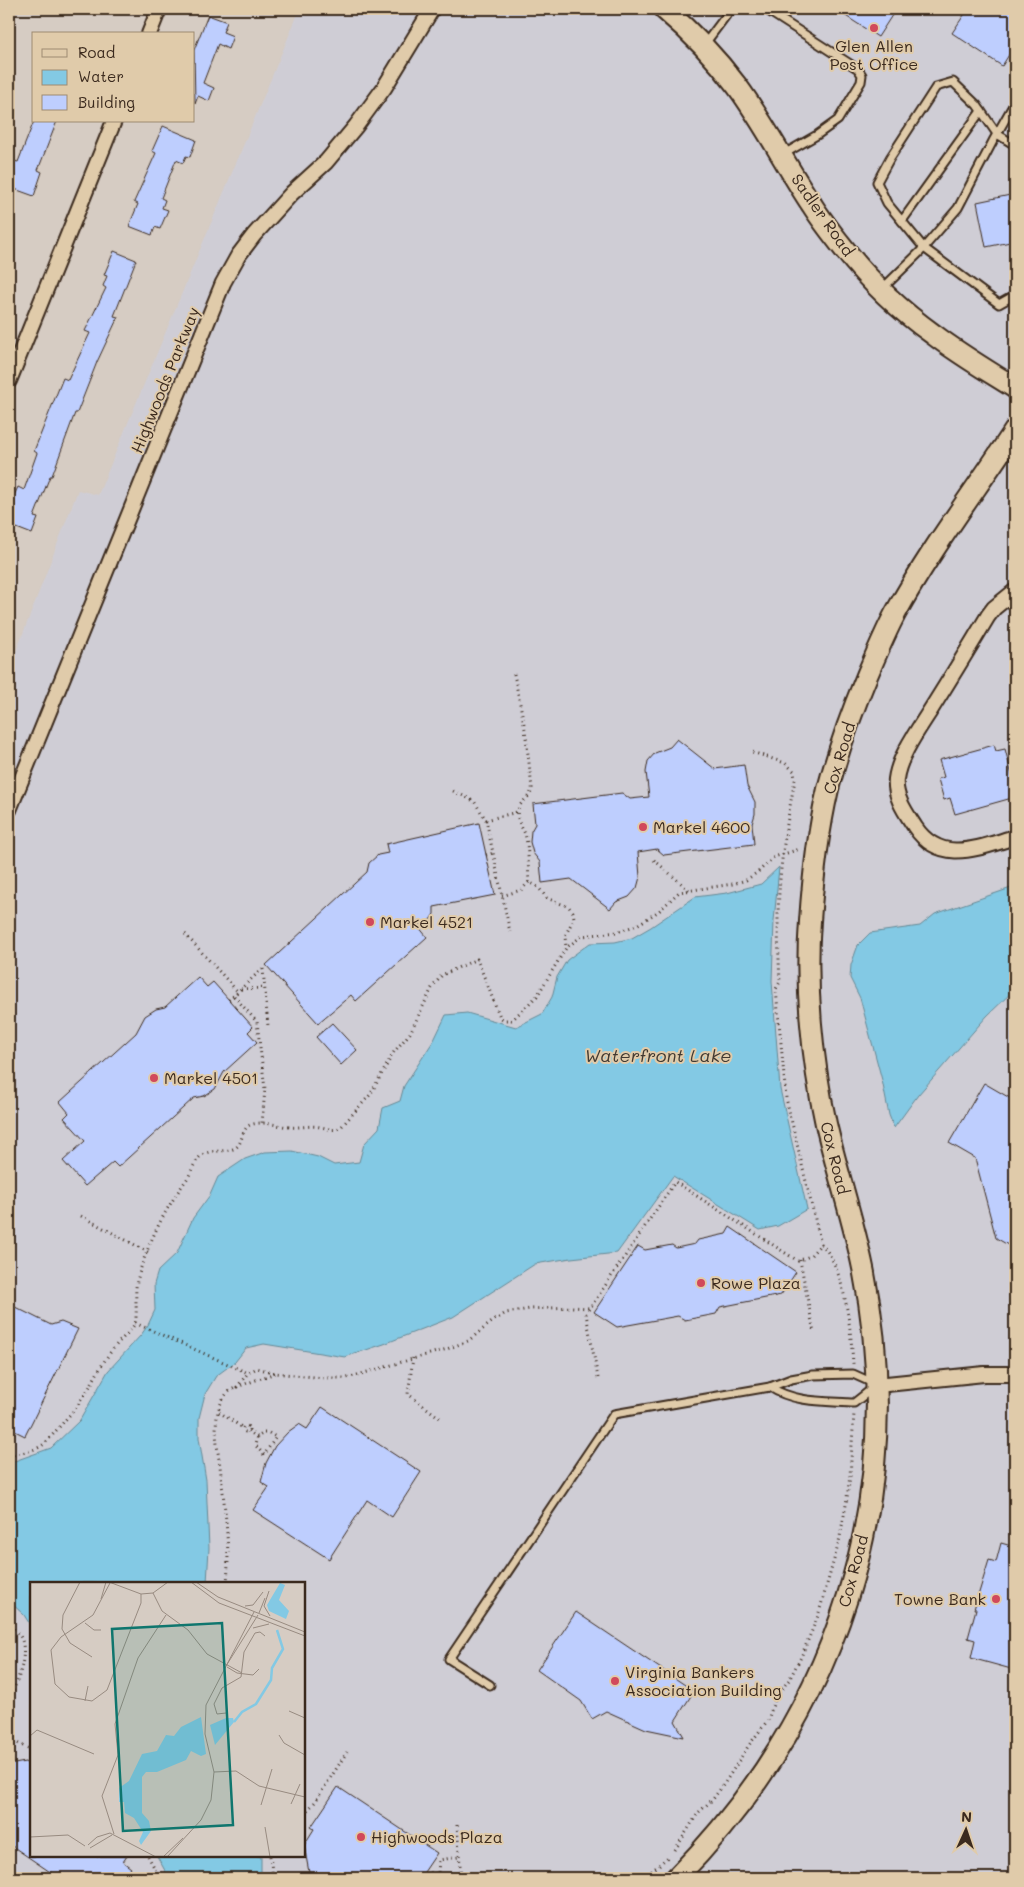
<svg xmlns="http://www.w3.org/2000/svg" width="1024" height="1887" font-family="Mali,sans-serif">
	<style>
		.built { fill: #cfcdd5; fill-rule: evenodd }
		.water { fill: #83c9e4; stroke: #668995 }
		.building { fill: #becefe; stroke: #3b2a1e }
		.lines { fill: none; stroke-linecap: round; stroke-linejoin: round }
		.lane-casing { stroke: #3b2a1e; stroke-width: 11 }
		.street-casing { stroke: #3b2a1e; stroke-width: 18 }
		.secondary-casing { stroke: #3b2a1e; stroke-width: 24 }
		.path { stroke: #3b2a1e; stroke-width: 3; stroke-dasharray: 1 4; stroke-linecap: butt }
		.lane { stroke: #e0cbaa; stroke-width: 7 }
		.street { stroke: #e0cbaa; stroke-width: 14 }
		.secondary { stroke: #e0cbaa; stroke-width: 20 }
		.poi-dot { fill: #d1495b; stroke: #e0cbaa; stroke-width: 2 }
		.labels { text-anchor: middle; stroke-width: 4; stroke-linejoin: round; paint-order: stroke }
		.poi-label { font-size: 16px; fill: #3b2a1e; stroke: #e0cbaa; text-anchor: start }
		.street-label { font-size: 16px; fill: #3b2a1e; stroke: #e0cbaa }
		.water-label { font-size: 18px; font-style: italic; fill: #423a32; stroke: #e0cbaa }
		.inset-river { fill: none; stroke: #83c9e4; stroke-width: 2.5 }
		.inset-road { fill: none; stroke: #988b81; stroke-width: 1 }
		.view { fill: #0f766e; fill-opacity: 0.15; stroke: #0f766e; stroke-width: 2.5 }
		.inset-edge { fill: none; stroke: #3b2a1e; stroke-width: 2.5 }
	</style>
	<rect width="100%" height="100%" fill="#d6ccc3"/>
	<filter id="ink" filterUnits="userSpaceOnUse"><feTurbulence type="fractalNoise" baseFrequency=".02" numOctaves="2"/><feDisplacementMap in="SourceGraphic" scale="10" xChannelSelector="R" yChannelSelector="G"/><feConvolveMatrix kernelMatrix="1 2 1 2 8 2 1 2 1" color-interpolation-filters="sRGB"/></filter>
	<g filter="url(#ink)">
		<!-- built -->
		<path class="built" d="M300,9H1015V1878H9V670L78,490L98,495ZM31,1583H304V1856H31Z"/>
		<!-- water -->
		<g class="water">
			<polygon points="779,867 774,921 772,981 780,1089 807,1209 778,1226 760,1230 673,1176 617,1253 571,1258 535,1264 453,1317 384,1344 345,1357 264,1344 246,1348 235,1362 216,1376 205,1394 199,1418 199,1438 206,1480 209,1548 207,1583 31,1583 31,1626 24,1615 9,1601 9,1463 51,1448 80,1420 108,1371 141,1335 148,1325 155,1310 154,1284 158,1271 177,1253 193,1218 210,1195 218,1177 245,1159 265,1152 292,1151 318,1157 334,1165 359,1162 364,1144 379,1128 383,1108 400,1101 404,1086 434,1040 446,1015 467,1013 516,1027 542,1014 552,997 557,977 567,960 590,943 615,942 632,938 651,927 695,897 727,893 761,884"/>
			<polygon points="1011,888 1015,888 1015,989 987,1016 918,1095 894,1128 889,1115 882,1080 860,998 850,978 851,965 858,945 870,933 920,926 935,914"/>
			<polygon points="157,1856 261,1856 261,1878 169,1878"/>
		</g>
		<!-- building -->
		<g class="building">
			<polygon points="835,9 896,9 878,37"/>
			<polygon points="968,9 1015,9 1015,45 1002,66 952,33"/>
			<polygon points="208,15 227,22 223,32 233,36 228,49 218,44 203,83 214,88 209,101 198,96 195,104 194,50"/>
			<polygon points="34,121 57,121 38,170 42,172 34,196 9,187 9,174 14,161 18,162"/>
			<polygon points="163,126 196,140 190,157 186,156 183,163 176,160 161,198 165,200 162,208 168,210 160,229 155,227 152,235 129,226 138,204 134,202 156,153 152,151"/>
			<polygon points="1015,194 1015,241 986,247 977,202"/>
			<polygon points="114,251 136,260 114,316 118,317 97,362 77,413 75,413 52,476 50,476 34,517 38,518 32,534 9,525 9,506 18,487 24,490 37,453 34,451 63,378 68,380 90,333 85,331 106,288 103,286 107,276 104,275"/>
			<polygon points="677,739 715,769 744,765 747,786 755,802 755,814 752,824 754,844 664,855 657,849 638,852 640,877 637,888 629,897 616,902 610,909 571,879 542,883 540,862 533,853 530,842 531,831 535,824 533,804 622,793 630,799 649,797 646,772 648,761 655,753 670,747"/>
			<polygon points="994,745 996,751 1005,749 1015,787 1015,789 1010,790 1012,798 955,814 950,798 944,800 938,779 944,777 939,760"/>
			<polygon points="479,823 495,895 434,907 434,914 430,920 418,926 427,937 356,1001 351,995 318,1023 266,965 367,872 369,863 378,855 388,853 386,844"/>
			<polygon points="198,977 207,987 213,982 253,1027 248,1032 257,1042 224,1072 215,1089 204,1096 194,1098 118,1167 113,1162 85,1186 63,1161 85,1141 64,1118 69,1113 60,1102 136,1033 145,1016 156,1009 165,1007"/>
			<polygon points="332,1023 357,1050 341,1065 316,1037"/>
			<polygon points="984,1083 1015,1101 1015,1249 996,1238 975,1158 949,1143"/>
			<polygon points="730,1227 796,1272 781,1295 720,1307 716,1314 685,1320 678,1316 617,1327 594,1312 638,1246 645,1250 672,1245 676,1248 695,1244 698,1240 726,1234"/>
			<polygon points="15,1307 51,1325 61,1322 78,1329 25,1436 9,1428 9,1321"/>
			<polygon points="322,1407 421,1472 392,1517 367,1500 329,1559 253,1510 269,1487 261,1482 266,1463 275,1446 288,1432 299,1424 307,1429"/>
			<polygon points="1001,1543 1015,1547 1015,1670 971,1658 975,1640 968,1638 976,1609 974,1609 989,1560 996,1562"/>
			<polygon points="576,1612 694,1691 675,1721 684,1737 646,1729 606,1711 592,1719 581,1701 537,1670"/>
			<polygon points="25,1762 31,1766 31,1856 127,1856 123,1862 131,1868 124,1878 59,1878 9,1844 9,1765"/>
			<polygon points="338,1787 437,1853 420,1878 310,1878 304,1845 314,1829 311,1827"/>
		</g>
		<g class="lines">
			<!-- lane casing -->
			<g class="lane-casing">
				<g id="lane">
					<polyline points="765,9 858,69 862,75 861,82 838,120 817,135 782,155"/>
					<polyline points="704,45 728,13 733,9"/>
					<polyline points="1015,145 997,134 977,105 953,82 936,87 890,158 877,182 887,203 924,248 999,304 1015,295"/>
					<polyline points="902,221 981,111"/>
					<polyline points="882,289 920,252 958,208 993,141 1015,102"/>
					<path d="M770,1387C794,1403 826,1401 854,1403L873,1388"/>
					<polyline points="490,1685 449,1659 614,1414 770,1387 791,1379 813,1375 853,1374 873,1383"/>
				</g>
			</g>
			<!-- street casing -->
			<g class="street-casing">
				<g id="street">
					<polyline points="149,34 159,9"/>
					<polyline points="9,381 114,121"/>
					<path d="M1015,591L994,608L988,616C969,648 950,679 930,711C918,730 899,756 896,779C894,797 906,813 915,827C941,866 980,847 1015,837"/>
					<polyline points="9,810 223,283 238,256 254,235 292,193 326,162 356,126 384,88 432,9"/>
					<polyline points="877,1385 984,1374 1015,1374"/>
				</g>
			</g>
			<!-- secondary casing -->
			<g class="secondary-casing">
				<g id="secondary">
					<path d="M664,9C691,32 716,58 737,86C765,124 786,166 812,205C822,221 834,236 845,250C870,282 901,311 933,334C959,354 988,371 1015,388"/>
					<path d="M676,1878C838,1714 909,1496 863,1268C853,1219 837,1172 826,1124C812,1060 805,986 810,921C813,877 818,832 828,789C838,751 851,714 866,678C875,657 884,635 895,614C930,550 975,491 1015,430"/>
				</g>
			</g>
			<!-- path -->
			<g class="path">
				<path d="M514,674L525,729L532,788C531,799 519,801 518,811C516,820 522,827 525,834C529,848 528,868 529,882"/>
				<polyline points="453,791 474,801 486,820 510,932"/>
				<polyline points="486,820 517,812"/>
				<polyline points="486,855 493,853"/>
				<polyline points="654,860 689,890"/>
				<polyline points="502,896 521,890 529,882 538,887 547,898 569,907 573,912 574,918 565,936 566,948"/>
				<polyline points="185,934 238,992"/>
				<polyline points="263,969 268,1026"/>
				<polyline points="241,989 265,988"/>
				<polyline points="234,996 257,1022 265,1089 262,1124"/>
				<polyline points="229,1000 262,969"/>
				<polyline points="81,1216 148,1252"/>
				<path d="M821,1244C845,1267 851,1331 853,1364"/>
				<polyline points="800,1260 814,1333"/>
				<polyline points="135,1323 248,1373"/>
				<polyline points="413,1358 408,1394 440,1418"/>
				<polyline points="275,1373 237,1387 248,1373 257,1368 275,1373 324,1378 347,1378 447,1349 468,1341 493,1321 506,1313 530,1309 571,1307 590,1308"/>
				<path d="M598,1378L586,1314L675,1182L798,1261L810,1256L821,1244L786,1098L776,989L780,982C779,960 778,938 778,916C779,870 786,825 795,780L794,771L785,763L752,752"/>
				<polyline points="219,1412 243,1428"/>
				<circle cx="246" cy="1429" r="3"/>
				<polyline points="248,1431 257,1437"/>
				<polygon points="264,1433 269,1433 276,1437 264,1455 255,1445 257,1437"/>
				<path d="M9,1456C19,1453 36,1451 44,1444C51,1438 56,1430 62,1424C68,1416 76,1409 81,1400C93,1384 100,1365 113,1349C118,1342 133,1329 135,1323C138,1312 134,1294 137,1281C147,1244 165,1209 187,1179C191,1173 193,1165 198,1159C206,1148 222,1153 233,1149C245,1145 239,1127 253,1124C266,1121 277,1126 290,1127C299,1128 311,1125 320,1127C329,1128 332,1132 341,1127L370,1095L394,1052L410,1033L432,988L442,975L477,959L500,1017L504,1020H512L537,996L566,948L582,936L617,932L637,925L659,911L679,892L733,884L746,880L758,872L774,857L800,849"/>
				<path d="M227,1583C230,1548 225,1510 221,1475C219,1452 211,1426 221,1403C225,1394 229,1391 237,1387"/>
				<path d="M9,1627C36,1637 19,1681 9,1698"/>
				<polyline points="9,1739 31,1750"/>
				<polyline points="304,1814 315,1802 347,1752"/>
				<polyline points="457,1825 461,1878"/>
				<polyline points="675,1850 698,1813 713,1799 724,1784 749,1745 768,1720 776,1696 789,1680 801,1657 818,1616 839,1542 846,1505 850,1476 854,1413"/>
				<polyline points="148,1856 160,1878"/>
				<polyline points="270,1856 273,1878"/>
				<polyline points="429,1878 430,1873 438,1874 439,1860 459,1857"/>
				<polyline points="644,1878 669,1856"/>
			</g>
			<!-- lane -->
			<use href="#lane" class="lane"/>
			<!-- street -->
			<use href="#street" class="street"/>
			<!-- secondary -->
			<use href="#secondary" class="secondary"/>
		</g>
	</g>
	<!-- markers -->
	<g class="poi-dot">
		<circle cx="874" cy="28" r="5"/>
		<circle cx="643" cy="827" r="5"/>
		<circle cx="370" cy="922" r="5"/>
		<circle cx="154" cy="1078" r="5"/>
		<circle cx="701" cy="1283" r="5"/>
		<circle cx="996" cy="1599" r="5"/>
		<circle cx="615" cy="1681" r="5"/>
		<circle cx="361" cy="1837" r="5"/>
	</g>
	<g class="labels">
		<!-- poi labels -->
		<g class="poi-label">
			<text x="874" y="52" text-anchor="middle">Glen Allen<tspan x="874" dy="18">Post Office</tspan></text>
			<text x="653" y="833">Markel 4600</text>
			<text x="380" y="928">Markel 4521</text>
			<text x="164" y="1084">Markel 4501</text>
			<text x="711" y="1289">Rowe Plaza</text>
			<text x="986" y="1605" text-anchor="end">Towne Bank</text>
			<text x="625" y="1678">Virginia Bankers<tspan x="625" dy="18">Association Building</tspan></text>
			<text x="371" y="1843">Highwoods Plaza</text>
		</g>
		<!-- street labels -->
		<g class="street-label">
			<text transform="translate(823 215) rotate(55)" y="6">Sadler Road</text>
			<text transform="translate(165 380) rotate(-68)" y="6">Highwoods Parkway</text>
			<text transform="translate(839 758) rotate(-73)" y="6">Cox Road</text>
			<text transform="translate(835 1158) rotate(76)" y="6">Cox Road</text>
			<text transform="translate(853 1571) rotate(-75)" y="6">Cox Road</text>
		</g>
		<!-- water labels -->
		<g class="water-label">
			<text x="658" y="1062">Waterfront Lake</text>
		</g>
	</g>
	<!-- overview -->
	<g transform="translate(30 1582)">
		<rect width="275" height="275" fill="#d6ccc3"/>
		<path d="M250,1L255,3L249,18L259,29L256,37L239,29L237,23ZM171,135L176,172L171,174L161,169L156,178L127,190H116L112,195V231L119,239L121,249L111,263L109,259L113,250L104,236L95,231L94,220H89V206L99,199L112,172L127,169L136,153L144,154L151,145ZM196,136H203L204,140L185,163L180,143Z" fill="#83c9e4"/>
		<path class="inset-river" d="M204,140L212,130L226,122L241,98L242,86L253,67L247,48"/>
		<path class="inset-road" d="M50,0L33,33L32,47L40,61L62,75M79,0L111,12L123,11L138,0M161,0L189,21L275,54M166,0L188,15L275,50M80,1L63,33L31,55L21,68L25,102L39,115L62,119L77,108L111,21V12M239,9L234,24L240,34M123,11L132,29L158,48L177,72L212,91M71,17L76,0M215,24L223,23L233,10M229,31L235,16M55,41L64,48H71M223,46L239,42M196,84L228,33M197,85L207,91L223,93L229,87M55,119L58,104M259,129L275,136M196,131L187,132L184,122L192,106L211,95L214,70L225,51L230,50L235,54M249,153L254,161L275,173M0,154L7,148L64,172M184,190L206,189L229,204L275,215M261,222L270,202M231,223L242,187M235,245L240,275M84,252L72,214L88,173L85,142L108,76L136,33M0,255L38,253L55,264M58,263L67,255L80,251L126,275M60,266L82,253M133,275L153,256M137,275L171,238L181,218L184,190L175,152L176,123L224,30"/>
		<path class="view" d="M192,41L203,243L93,249L82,47Z"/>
		<rect width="275" height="275" class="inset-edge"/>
	</g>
	<!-- margin -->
	<rect width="1024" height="1887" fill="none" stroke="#e0cbaa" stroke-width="30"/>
	<rect x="15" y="15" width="994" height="1857" fill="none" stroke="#3b2a1e" stroke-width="2" filter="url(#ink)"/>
	<!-- legend -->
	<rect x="32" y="32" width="162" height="90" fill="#e0cbaa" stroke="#9e8b72"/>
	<rect x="42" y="49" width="25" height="8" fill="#e0cbaa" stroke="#9e8b72"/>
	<text x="78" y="58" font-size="15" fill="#3b2a1e">Road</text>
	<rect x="42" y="70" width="25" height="15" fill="#83c9e4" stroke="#9e8b72"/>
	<text x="78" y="82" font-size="15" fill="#3b2a1e">Water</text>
	<rect x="42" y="95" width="25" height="15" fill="#becefe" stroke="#9e8b72"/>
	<text x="78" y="108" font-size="15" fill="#3b2a1e">Building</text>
	<!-- north arrow -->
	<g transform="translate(966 1830) rotate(3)" stroke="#e0cbaa" stroke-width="4" paint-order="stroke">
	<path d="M0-4L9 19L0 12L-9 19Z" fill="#3b2a1e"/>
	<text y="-8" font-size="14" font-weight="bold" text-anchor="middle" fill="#3b2a1e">N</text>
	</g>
</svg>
